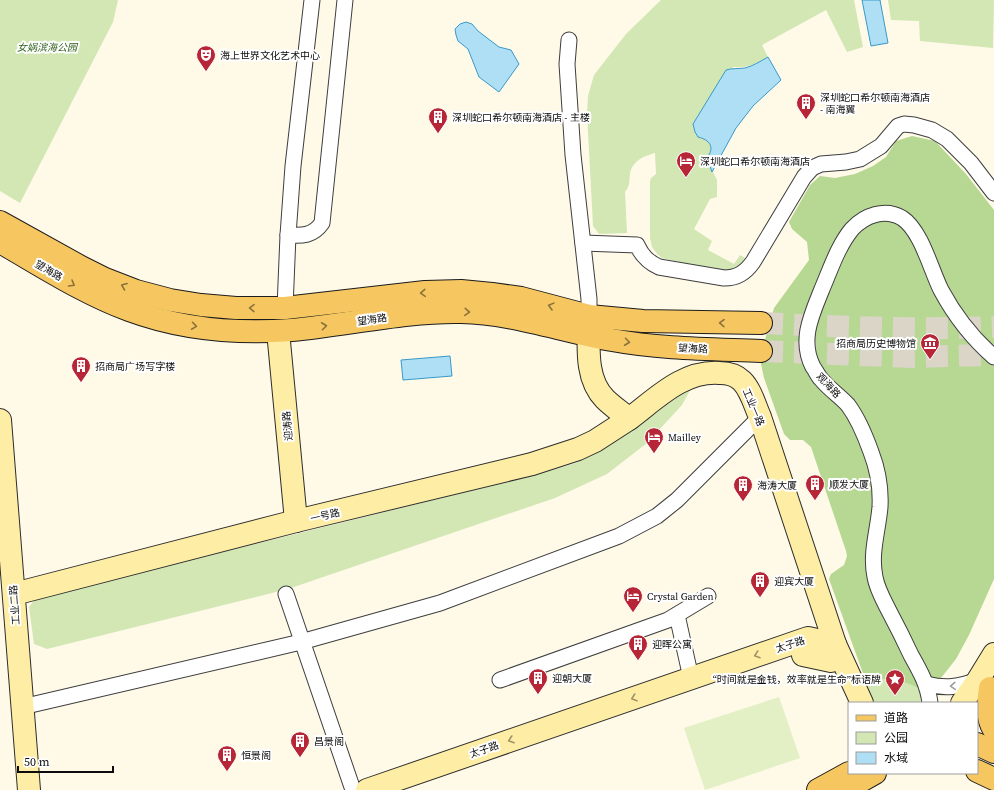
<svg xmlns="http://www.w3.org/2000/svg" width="994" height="790" font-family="'Source Serif 4','Noto Sans SC',serif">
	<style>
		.green { fill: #d2e7b4 }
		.forest { fill: #b7d893 }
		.pitch { fill: #e3efc5 }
		.water { fill: #aedff5; stroke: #379aca }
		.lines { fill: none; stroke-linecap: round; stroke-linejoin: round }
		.primary-tunnel { stroke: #dad5c7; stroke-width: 22; stroke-dasharray: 22 11; stroke-linecap: butt }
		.street-casing { stroke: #3e3e3e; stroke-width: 17 }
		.secondary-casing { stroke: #2d2d2d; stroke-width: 24 }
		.primary-casing { stroke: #1c1c1c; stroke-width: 24 }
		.street { stroke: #fff; stroke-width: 15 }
		.secondary { stroke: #feeda4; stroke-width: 22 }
		.primary { stroke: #f6c761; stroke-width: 22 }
		.oneway { stroke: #8c723a }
		.oneway2 { stroke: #9d9367 }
		.oneway3 { stroke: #9d9d9d }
		.labels { text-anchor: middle; stroke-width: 4; stroke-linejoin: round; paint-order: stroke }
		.park-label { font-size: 10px; font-style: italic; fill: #30601d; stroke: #fff }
		.poi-label { font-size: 10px; fill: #0b0b0b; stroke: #fff; text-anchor: start }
		.street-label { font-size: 10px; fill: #0b0b0b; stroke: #fff }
	</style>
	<rect width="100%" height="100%" fill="#fff9e8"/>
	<!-- green -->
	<g class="green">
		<polygon points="0,0 118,0 113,22 20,203 0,191"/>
		<path d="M661,0H854L863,47L847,52L826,10L762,45L768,57C755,64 749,68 733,67L698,137L707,140L710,143L711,153L709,164L717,180V197L710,199L694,229L712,241L708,250L734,264L740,255L745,258C739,268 732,272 720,271L662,258L657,254L652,247L650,238V181L651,178L656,174L655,153C644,156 632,161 630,174C629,182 630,186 625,192L627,233L599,234L593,226L587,113L588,96L594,75L626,34Z"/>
		<polygon points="888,0 994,0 993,48 920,41 919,21 891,20"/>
		<polygon points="694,383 682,405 647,443 607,474 555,498 288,589 47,649 34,644 29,607 35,599 186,561 539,474 576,463 605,446"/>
		<path d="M865,679C885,679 904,679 921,690L925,703H873L865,686Z"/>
	</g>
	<!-- forest -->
	<path class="forest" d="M912,136L935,141L966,174L994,210V579L969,635L956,659L941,678L929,679L921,690C904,679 885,679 865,679L829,579L831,574L844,565L847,556L846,551L811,447L803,440H790L784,434L764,378L761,364V354L774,308L809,260L807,242L792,229L789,222L810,185L820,176L835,178L855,174L873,166L886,157L896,141Z"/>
	<!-- pitch -->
	<polygon class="pitch" points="779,697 800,758 705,790 684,728"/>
	<!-- water -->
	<g class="water">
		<polygon points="862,0 880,0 888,43 871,46"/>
		<polygon points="466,22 472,24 478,31 499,47 511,50 519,64 499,92 479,77 468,49 458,41 456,35 455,29 460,24"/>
		<path d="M768,57L781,80L753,106L736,128L712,172L707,158C715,147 710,140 698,137L695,132L693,124L726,70C732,68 738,69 745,68C753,66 761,61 768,57Z"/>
		<polygon points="450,356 452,376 403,380 401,360"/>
	</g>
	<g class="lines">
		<!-- primary-tunnel -->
		<g class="primary-tunnel">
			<path d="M761,323C839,327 916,330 994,327"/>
			<polyline points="761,351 911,357 994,355"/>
		</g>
		<!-- street casing -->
		<g class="street-casing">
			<g id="street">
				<polyline points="569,40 567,64 573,155 589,299 589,316"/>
				<path d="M288,235C302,236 313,236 322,223L345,0"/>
				<path d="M583,243L637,245C642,256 648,262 659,267L724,278C737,278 745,273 753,262L804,177L812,168L821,164L846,162L860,159L881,146L898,126L904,124L914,125L932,130L947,139L971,163L994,193"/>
				<polyline points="285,308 288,235 293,166 312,0"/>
				<polyline points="286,594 353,790"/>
				<polyline points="677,615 691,678"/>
				<polyline points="500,680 668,620 708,596"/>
				<path d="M926,684C946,689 959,687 978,680"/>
				<path d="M930,703C928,685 920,671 911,655C904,640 897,626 889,611C884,601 877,589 875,577C870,553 878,531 880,507C881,488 878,470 871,452C866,438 857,417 848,405C840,396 829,389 821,379C818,376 816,371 813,367C799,340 812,314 822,289C831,268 838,246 852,229C865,215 885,208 902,218C921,230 931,270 941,290C955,316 972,338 994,357"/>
				<polyline points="22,707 301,642 440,603 619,536 657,516 677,500 760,417"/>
			</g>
		</g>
		<!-- secondary casing -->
		<g class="secondary-casing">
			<g id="secondary">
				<path d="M589,316C589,343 584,378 605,399C612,406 621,412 629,419C656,399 683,370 720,373C728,373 736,375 742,381C751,390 755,406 760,417L835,644L862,703"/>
				<polyline points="278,331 296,521"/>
				<polyline points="0,420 29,790"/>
				<polyline points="14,594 296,521 532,464 578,449 595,441 629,419"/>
				<polyline points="803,655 831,661"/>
				<polyline points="962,703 978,680 994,654"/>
				<polyline points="367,790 808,638 835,644"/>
			</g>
		</g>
		<!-- primary casing -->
		<g class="primary-casing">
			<g id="primary">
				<polyline points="0,222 81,267 105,279 136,291 170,300 201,305 236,308 285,308 425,292 461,291 492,294 521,298 589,316 643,321 761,323"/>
				<path d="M0,242C42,266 83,293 129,310C180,329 238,334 292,330C348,325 404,311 461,312C512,313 561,331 612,340C660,349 712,349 761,351"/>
				<path d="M990,688C988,702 986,717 994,730"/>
				<polyline points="977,744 994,752"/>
				<polyline points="977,771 994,779"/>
				<polyline points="818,790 849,773"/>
				<polyline points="845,790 875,773"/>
			</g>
		</g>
		<!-- street -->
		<use href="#street" class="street"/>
		<!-- secondary -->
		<use href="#secondary" class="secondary"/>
		<!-- primary -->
		<use href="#primary" class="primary"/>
	</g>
	<!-- one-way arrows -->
	<defs><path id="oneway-chevron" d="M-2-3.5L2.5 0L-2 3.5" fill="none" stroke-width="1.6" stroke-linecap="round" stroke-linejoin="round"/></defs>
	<g class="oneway">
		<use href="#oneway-chevron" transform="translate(72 284) rotate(30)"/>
		<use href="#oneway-chevron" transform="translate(124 286) rotate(-159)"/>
		<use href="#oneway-chevron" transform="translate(423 293) rotate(176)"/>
		<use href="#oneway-chevron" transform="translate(551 306) rotate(-165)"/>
		<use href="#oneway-chevron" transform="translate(252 308) rotate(-179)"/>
		<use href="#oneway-chevron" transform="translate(467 312) rotate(4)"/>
		<use href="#oneway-chevron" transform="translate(722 323) rotate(-179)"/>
		<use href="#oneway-chevron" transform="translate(194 326) rotate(8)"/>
		<use href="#oneway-chevron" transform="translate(324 326) rotate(-7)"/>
		<use href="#oneway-chevron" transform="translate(627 342) rotate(7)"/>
	</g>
	<g class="oneway2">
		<use href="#oneway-chevron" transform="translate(757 655) rotate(161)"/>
		<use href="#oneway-chevron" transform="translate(634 698) rotate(161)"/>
		<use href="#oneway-chevron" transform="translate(511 740) rotate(161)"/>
	</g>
	<use class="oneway3" href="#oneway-chevron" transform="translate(953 686) rotate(176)"/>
	<!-- icons -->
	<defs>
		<g id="theatre-pin" transform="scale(1)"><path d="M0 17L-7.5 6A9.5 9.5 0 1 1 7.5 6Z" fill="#b72637" stroke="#fff"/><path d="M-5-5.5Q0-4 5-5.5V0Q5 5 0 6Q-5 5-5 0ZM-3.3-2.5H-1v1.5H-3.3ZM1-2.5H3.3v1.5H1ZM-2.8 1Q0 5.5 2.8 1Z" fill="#fff"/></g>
		<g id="building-pin" transform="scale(1)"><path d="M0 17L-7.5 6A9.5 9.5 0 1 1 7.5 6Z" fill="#b72637" stroke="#fff"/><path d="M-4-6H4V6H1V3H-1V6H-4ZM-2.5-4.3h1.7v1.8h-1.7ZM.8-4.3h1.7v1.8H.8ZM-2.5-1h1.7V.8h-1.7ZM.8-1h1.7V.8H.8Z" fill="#fff"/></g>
		<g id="hotel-pin" transform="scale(1)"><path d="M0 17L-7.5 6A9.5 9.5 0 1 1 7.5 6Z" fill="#b72637" stroke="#fff"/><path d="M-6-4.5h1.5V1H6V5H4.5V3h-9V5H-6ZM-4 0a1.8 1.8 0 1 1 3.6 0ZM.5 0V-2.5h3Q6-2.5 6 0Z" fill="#fff"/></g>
		<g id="museum-pin" transform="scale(1)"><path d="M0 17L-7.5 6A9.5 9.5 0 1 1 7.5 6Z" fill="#b72637" stroke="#fff"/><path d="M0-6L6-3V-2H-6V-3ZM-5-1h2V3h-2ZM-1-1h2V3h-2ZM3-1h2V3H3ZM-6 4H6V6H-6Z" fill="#fff"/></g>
		<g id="sight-pin" transform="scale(1)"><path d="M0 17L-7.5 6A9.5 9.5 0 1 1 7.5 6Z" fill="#b72637" stroke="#fff"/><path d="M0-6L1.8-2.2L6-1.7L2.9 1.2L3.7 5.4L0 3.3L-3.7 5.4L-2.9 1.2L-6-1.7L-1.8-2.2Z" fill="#fff"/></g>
	</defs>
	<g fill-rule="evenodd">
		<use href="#theatre-pin" x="206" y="55"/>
		<use href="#building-pin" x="806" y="103"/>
		<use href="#building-pin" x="438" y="117"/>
		<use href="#hotel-pin" x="686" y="161"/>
		<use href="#museum-pin" x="930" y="343"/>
		<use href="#building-pin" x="81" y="366"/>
		<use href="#hotel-pin" x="654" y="437"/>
		<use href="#building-pin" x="815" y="484"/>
		<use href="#building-pin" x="743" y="485"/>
		<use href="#building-pin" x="760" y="581"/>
		<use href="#hotel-pin" x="633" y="596"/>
		<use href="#building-pin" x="638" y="644"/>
		<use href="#building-pin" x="538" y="678"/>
		<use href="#sight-pin" x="895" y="679"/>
		<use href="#building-pin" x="300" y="741"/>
		<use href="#building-pin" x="227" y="755"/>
	</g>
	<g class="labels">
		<!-- park labels -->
		<g class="park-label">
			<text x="47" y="51">女娲滨海公园</text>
		</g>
		<!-- poi labels -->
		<g class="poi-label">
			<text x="220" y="59">海上世界文化艺术中心</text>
			<text x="820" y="101">深圳蛇口希尔顿南海酒店<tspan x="820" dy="12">- 南海翼</tspan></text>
			<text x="452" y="121">深圳蛇口希尔顿南海酒店 - 主楼</text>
			<text x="700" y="165">深圳蛇口希尔顿南海酒店</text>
			<text x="916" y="347" text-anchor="end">招商局历史博物馆</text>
			<text x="95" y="370">招商局广场写字楼</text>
			<text x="668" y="441">Mailley</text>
			<text x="829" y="488">顺发大厦</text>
			<text x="757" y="489">海涛大厦</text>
			<text x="774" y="585">迎宾大厦</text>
			<text x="647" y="600">Crystal Garden</text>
			<text x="652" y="648">迎晖公寓</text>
			<text x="552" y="682">迎朝大厦</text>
			<text x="881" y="683" text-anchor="end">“时间就是金钱，效率就是生命”标语牌</text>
			<text x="314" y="745">昌景阁</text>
			<text x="241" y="759">恒景阁</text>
		</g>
		<!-- street labels -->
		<g class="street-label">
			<text transform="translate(49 270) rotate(30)" y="4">望海路</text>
			<text transform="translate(372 319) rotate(-8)" y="4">望海路</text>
			<text transform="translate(693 348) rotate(3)" y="4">望海路</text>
			<text transform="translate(829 385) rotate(47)" y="4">观海路</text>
			<text transform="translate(754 407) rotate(67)" y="4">工业一路</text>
			<text transform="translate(287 426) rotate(-95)" y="4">迎涛路</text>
			<text transform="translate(325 515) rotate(-13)" y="4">一号路</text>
			<text transform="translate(14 605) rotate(-94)" y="4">工业二路</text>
			<text transform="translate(790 644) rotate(-18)" y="4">太子路</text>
			<text transform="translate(484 749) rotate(-19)" y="4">太子路</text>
		</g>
	</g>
	<!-- legend -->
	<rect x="848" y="702" width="130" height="72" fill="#ffffff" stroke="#9d9d9d"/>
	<rect x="856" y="715" width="20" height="6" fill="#f6c761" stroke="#9d9d9d"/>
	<text x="884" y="722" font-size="12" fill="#0b0b0b">道路</text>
	<rect x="856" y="732" width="20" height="12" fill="#d2e7b4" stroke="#9d9d9d"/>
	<text x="884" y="742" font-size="12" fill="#0b0b0b">公园</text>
	<rect x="856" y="752" width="20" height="12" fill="#aedff5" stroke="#9d9d9d"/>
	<text x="884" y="762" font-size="12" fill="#0b0b0b">水域</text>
	<!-- scale -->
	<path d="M18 766v6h95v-6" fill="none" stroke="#0b0b0b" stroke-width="2"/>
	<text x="24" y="766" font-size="12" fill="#0b0b0b" stroke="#ffffff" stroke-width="3" paint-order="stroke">50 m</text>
</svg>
